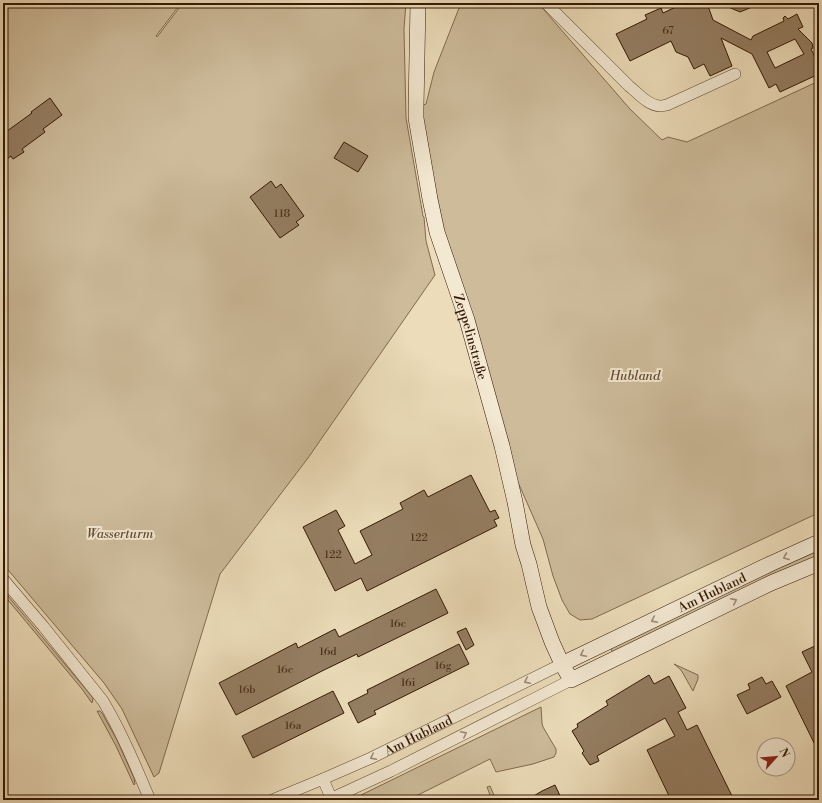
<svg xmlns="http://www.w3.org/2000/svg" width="822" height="803" font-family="'Libre Bodoni',serif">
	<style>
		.green { fill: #cdbb9a; stroke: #816a4f }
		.building { fill: #947e62; stroke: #351904; fill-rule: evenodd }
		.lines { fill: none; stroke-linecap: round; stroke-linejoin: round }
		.street-casing { stroke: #634a31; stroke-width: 12 }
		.secondary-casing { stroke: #351904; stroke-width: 16 }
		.street { stroke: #f3e8d2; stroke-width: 11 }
		.secondary { stroke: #f3e8d2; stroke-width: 15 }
		.oneway { stroke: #9e8b75 }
		.labels { text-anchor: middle; stroke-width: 4; stroke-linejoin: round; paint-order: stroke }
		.number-label { font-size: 11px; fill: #4d321c }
		.street-label { font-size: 13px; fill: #351904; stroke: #f3e8d2 }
		.park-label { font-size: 13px; font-style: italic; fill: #634a31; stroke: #f3e8d2 }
	</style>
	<rect width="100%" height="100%" fill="#ecdcb9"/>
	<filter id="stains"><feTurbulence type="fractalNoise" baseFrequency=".005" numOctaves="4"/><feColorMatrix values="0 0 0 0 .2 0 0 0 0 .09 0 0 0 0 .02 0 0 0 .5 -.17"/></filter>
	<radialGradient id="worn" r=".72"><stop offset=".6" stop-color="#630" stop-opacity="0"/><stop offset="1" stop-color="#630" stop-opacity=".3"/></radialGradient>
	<!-- green -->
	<g class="green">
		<polygon points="3,3 181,3 156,36 157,37 183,3 406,3 404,29 406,118 423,216 424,217 426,241 435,275 308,458 220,574 159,773 154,777 122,709 104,683 3,564"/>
		<polygon points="461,3 538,3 630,109 662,140 668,137 687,142 819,81 819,525 814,515 592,619 580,620 570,614 562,600 553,576 543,539 502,446 450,271 416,108 426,104 434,72"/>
		<polygon points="819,549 819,558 614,655 610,647"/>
		<polygon points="3,590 89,693 93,698 92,703 82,689 3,594"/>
		<polygon points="674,664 698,675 698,679 693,691 681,670"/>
		<polygon points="541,707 542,723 543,727 556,749 556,753 554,757 533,764 496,772 490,759 408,800 355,800 359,796"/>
		<polygon points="97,711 100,711 102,713 117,740 134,778 135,784 134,785 116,746"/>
		<polygon points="490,786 496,800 493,800 492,799 489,800 478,800 490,795 487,787"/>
		<polygon points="307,795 318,796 319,797 318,798 314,800 294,800"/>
	</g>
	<!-- building -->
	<g class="building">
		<path d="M679,3H707L713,20L751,40L753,36L784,21L783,18L785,16L788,19L797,14L803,27L798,29L812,43L813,48L811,49L819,65V74L780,92L776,84L769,88L752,54L721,38L732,66L710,76L704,64L694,69L688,57L676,52L671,41L630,61L616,34L647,19L645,15L661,8L663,13L680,5ZM795,39L804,54L775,68L767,52Z"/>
		<polygon points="719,3 762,3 740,12"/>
		<polygon points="50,98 62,115 43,129 45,132 22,149 24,152 13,159 11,156 3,162 3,134 32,113 31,112"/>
		<polygon points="344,142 368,156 358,172 334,158"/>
		<polygon points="271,181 276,188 281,184 304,216 296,222 299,225 280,238 250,197"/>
		<polygon points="471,475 490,512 495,510 499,518 494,520 497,526 367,591 361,578 335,591 303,527 336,510 345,526 338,530 355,564 372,555 360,531 403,509 400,503 424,490 428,497"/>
		<polygon points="436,589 448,613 358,657 357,654 322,671 236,715 219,683 296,643 298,648 335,629 339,637"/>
		<polygon points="466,628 474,645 466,650 457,632"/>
		<polygon points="459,644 469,664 374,711 376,714 358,723 348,703 368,693 367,690"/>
		<polygon points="819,644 819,753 786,686 812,672 802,652"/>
		<polygon points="649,675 654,684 669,676 686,708 678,712 687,730 697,725 734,800 671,800 647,750 675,736 665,718 597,756 599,761 590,765 582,753 584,751 572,731 578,727 577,724 608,705 606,701"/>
		<polygon points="762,677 766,684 772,681 781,697 747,714 737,695 750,689 748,684"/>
		<polygon points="333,691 344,713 253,758 242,736"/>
		<polygon points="555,785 562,800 527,800 542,791"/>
	</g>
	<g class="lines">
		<!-- street casing -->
		<g class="street-casing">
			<g id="street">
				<path d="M546,3L629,86C638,93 648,106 661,106C663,106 665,105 667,105L735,74"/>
				<path d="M3,579L43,626L103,701C122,733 136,767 150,800"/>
				<polyline points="323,779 332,800"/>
				<path id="s1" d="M272,800L323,779L371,758L562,664"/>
				<polyline points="328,800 391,771 571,680"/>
			</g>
		</g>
		<!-- secondary casing -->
		<g class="secondary-casing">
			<g id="secondary">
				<path id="s2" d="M418,3L416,108V118L430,199L437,232L467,320L502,446L515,502L523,545L529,564L539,607L552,642L562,664L571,680L771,583L819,563"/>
				<path id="s3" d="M562,664L770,564L819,542"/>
			</g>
		</g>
		<!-- street -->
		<use href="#street" class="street"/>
		<!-- secondary -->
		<use href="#secondary" class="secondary"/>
	</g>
	<!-- one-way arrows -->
	<defs><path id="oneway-chevron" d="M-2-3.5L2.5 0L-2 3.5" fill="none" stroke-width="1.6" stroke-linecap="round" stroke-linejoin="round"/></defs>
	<g class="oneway">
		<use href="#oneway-chevron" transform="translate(786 557) rotate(157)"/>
		<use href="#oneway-chevron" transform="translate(734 601) rotate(-26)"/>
		<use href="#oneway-chevron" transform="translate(654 620) rotate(154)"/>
		<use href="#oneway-chevron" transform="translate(583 654) rotate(154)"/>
		<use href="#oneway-chevron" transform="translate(527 681) rotate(154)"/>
		<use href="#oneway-chevron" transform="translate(464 734) rotate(-27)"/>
		<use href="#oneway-chevron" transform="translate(373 757) rotate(154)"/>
	</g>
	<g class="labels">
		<!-- number labels -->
		<g class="number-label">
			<text x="668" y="34">67</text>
			<text x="282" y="217">118</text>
			<text x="419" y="541">122</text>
			<text x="333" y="558">122</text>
			<text x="398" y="627">16e</text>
			<text x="328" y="655">16d</text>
			<text x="443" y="669">16g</text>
			<text x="285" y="673">16c</text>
			<text x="408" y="686">16i</text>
			<text x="247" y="693">16b</text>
			<text x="293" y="729">16a</text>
		</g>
		<!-- street labels -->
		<g class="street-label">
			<text dy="5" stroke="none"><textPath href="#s2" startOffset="341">Zeppelinstraße</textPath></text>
			<text dy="5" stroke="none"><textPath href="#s3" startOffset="166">Am Hubland</textPath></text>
			<text dy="5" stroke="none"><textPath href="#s1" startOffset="160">Am Hubland</textPath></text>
		</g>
		<!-- park labels -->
		<g class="park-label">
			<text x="635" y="380">Hubland</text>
			<text x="120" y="538">Wasserturm</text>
		</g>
	</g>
	<!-- margin -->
	<rect width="822" height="803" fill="none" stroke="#ecdcb9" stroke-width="16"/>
	<rect x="4" y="4" width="814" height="795" fill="none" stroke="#351904" stroke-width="2"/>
	<rect x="8" y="8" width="806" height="787" fill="none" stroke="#351904"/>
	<!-- north arrow -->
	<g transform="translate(776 757) rotate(63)"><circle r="19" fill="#f3e8d2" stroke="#a79580"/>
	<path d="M0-3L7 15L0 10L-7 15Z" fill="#8f2418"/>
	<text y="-6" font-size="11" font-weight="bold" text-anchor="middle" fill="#351904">N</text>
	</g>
	<rect width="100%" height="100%" filter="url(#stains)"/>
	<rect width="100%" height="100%" fill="url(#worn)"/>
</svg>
